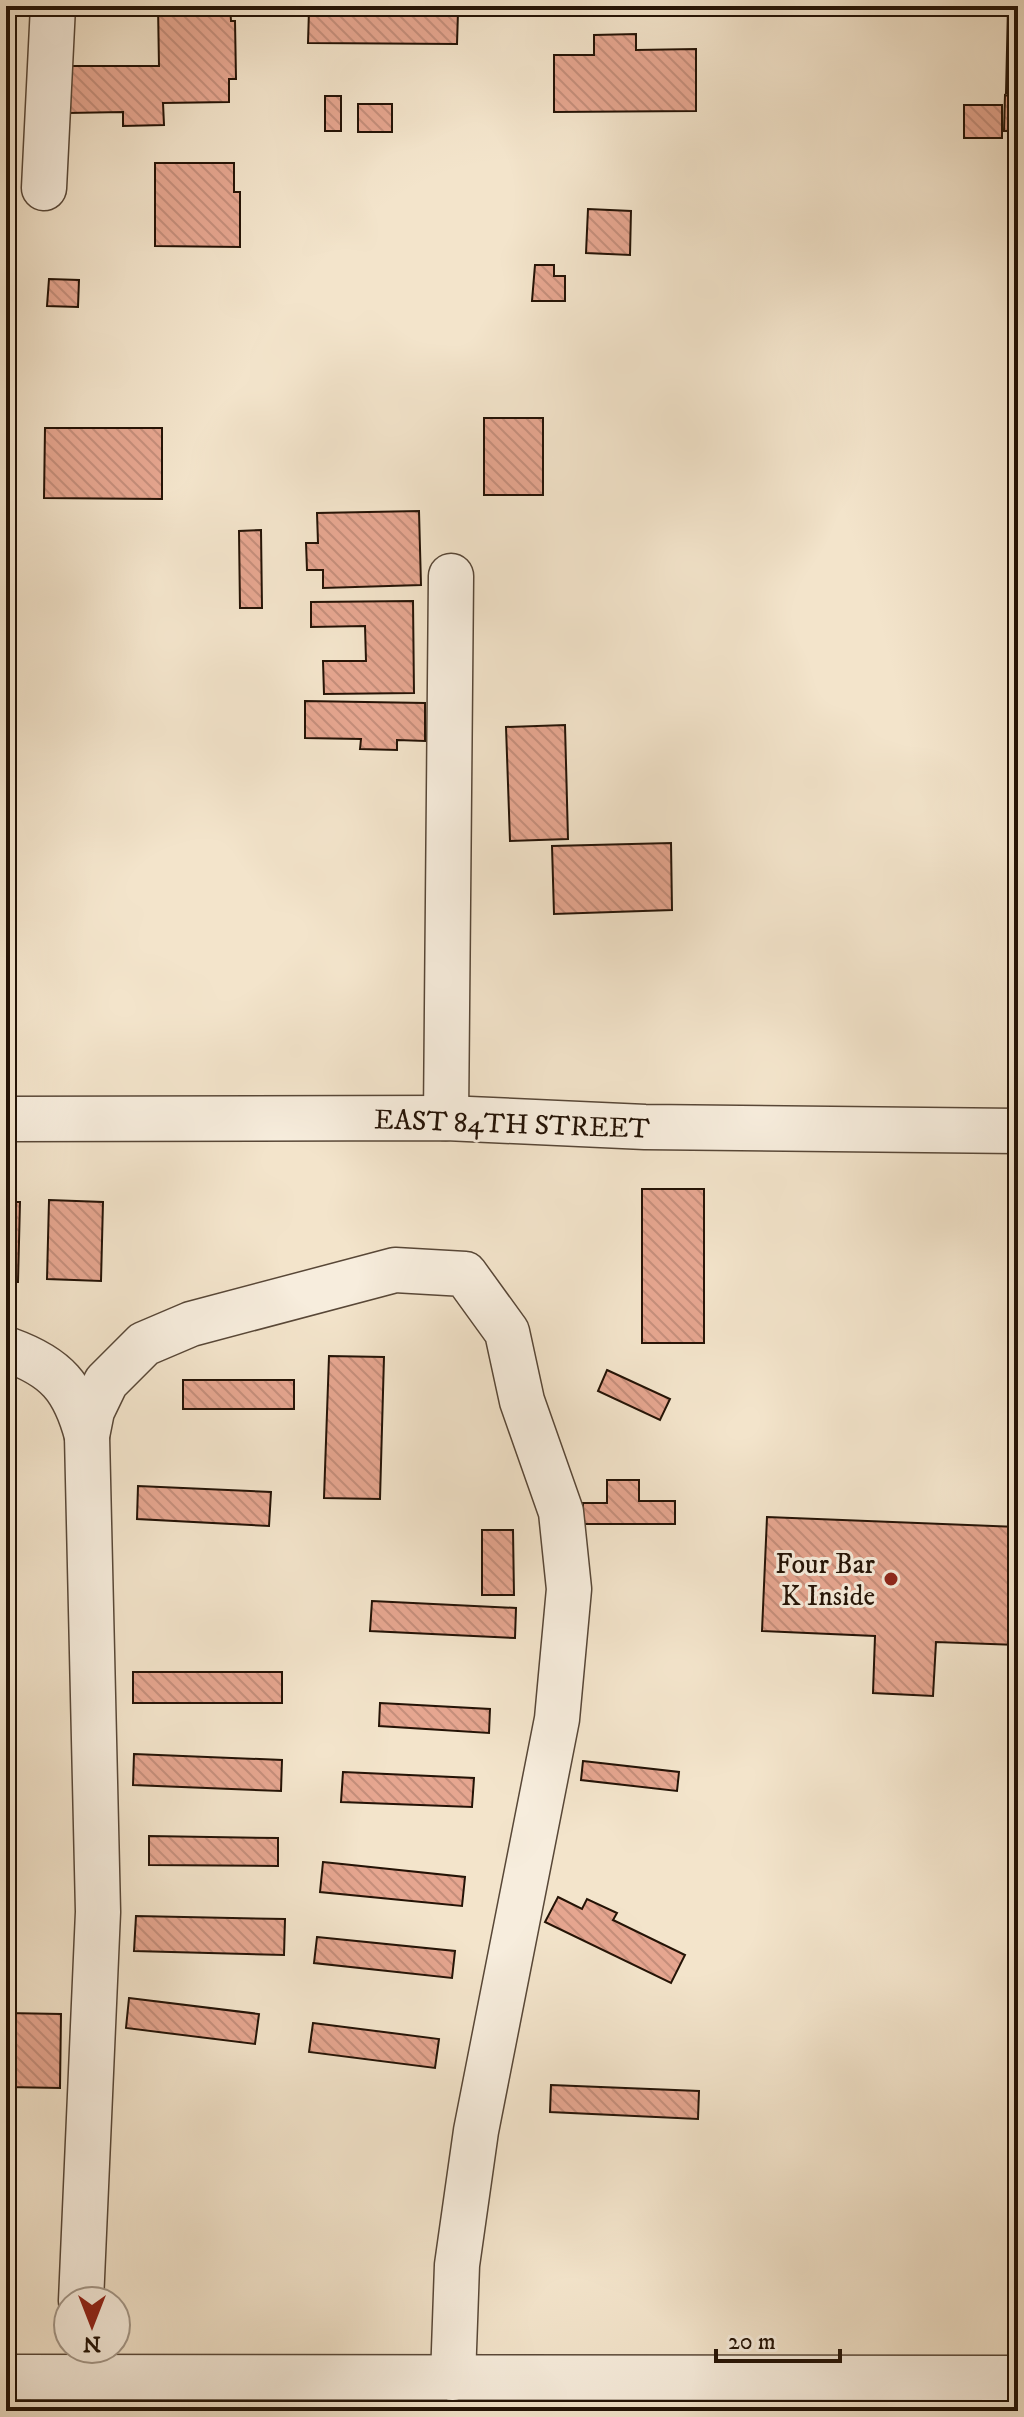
<svg xmlns="http://www.w3.org/2000/svg" width="1024" height="2417" font-family="'IM FELL DW Pica',serif">
	<style>
		.building { fill: url(#building-back-hatch); stroke: #241306; stroke-width: 2 }
		.lines { fill: none; stroke-linecap: round; stroke-linejoin: round }
		.minor-casing { stroke: #584737; stroke-width: 47 }
		.minor { stroke: #f7eddd; stroke-width: 44 }
		.poi-dot { fill: #8f2418; stroke: #f7eddd; stroke-width: 3 }
		.labels { text-anchor: middle; stroke-width: 6; stroke-linejoin: round; paint-order: stroke }
		.street-label { font-size: 28px; fill: #241306; stroke: #f7eddd }
		.poi-label { font-size: 28px; fill: #241306; stroke: #f7eddd; text-anchor: end }
	</style>
	<defs>
		<pattern id="building-back-hatch" width="6" height="6" patternUnits="userSpaceOnUse" patternTransform="scale(2)"><rect width="6" height="6" fill="#e6a690"/><path d="M-1 5l2 2M0 0l6 6M5-1l2 2" fill="none" stroke="#c58e7b"/></pattern>
	</defs>
	<rect width="100%" height="100%" fill="#f3e4cb"/>
	<filter id="stains"><feTurbulence type="fractalNoise" baseFrequency=".0025" numOctaves="4"/><feColorMatrix values="0 0 0 0 .2 0 0 0 0 .09 0 0 0 0 .02 0 0 0 .5 -.17"/></filter>
	<radialGradient id="worn" r=".72"><stop offset=".6" stop-color="#630" stop-opacity="0"/><stop offset="1" stop-color="#630" stop-opacity=".3"/></radialGradient>
	<!-- building -->
	<g class="building">
		<polygon points="158,6 230,6 231,21 235,21 236,79 229,79 229,102 163,103 164,125 123,126 123,112 68,113 68,66 159,66"/>
		<polygon points="1008,7 1018,8 1018,94 1006,93"/>
		<polygon points="309,10 458,12 457,44 308,43"/>
		<polygon points="636,34 636,50 696,49 696,111 554,112 554,55 594,55 594,35"/>
		<polygon points="1005,95 1018,98 1018,131 1004,131"/>
		<rect x="325" y="96" width="16" height="35"/>
		<rect x="358" y="104" width="34" height="28"/>
		<rect x="964" y="105" width="38" height="33"/>
		<polygon points="155,163 234,163 234,192 240,192 240,247 155,246"/>
		<polygon points="588,209 631,211 630,255 586,253"/>
		<polygon points="535,265 554,265 554,276 565,276 565,301 532,301"/>
		<polygon points="49,279 79,280 78,307 47,306"/>
		<rect x="484" y="418" width="59" height="77"/>
		<polygon points="45,428 162,428 162,499 44,498"/>
		<polygon points="419,511 421,585 323,588 323,570 307,570 306,543 318,543 317,513"/>
		<polygon points="261,530 262,608 240,608 239,531"/>
		<polygon points="413,601 414,693 324,694 323,661 366,661 365,626 311,627 311,602"/>
		<polygon points="305,701 425,703 425,741 397,740 397,750 360,749 361,739 305,738"/>
		<polygon points="565,725 568,839 510,841 506,727"/>
		<polygon points="671,843 672,910 554,914 552,846"/>
		<rect x="642" y="1189" width="62" height="154"/>
		<polygon points="49,1200 103,1202 101,1281 47,1279"/>
		<polygon points="6,1202 20,1202 18,1282 6,1282"/>
		<polygon points="329,1356 384,1357 380,1499 324,1498"/>
		<polygon points="607,1370 670,1399 660,1420 598,1391"/>
		<rect x="183" y="1380" width="111" height="29"/>
		<polygon points="607,1480 639,1480 639,1501 675,1501 675,1524 583,1524 583,1503 607,1503"/>
		<polygon points="138,1486 271,1492 269,1526 137,1519"/>
		<polygon points="767,1517 1018,1527 1018,1645 936,1642 933,1696 873,1693 875,1636 762,1631"/>
		<polygon points="482,1530 513,1530 514,1595 482,1595"/>
		<polygon points="372,1601 516,1608 515,1638 370,1631"/>
		<rect x="133" y="1672" width="149" height="31"/>
		<polygon points="380,1703 490,1709 489,1733 379,1726"/>
		<polygon points="134,1754 282,1760 281,1791 133,1785"/>
		<polygon points="583,1761 679,1772 677,1791 581,1780"/>
		<polygon points="343,1772 474,1778 472,1807 341,1802"/>
		<polygon points="149,1836 278,1838 278,1866 149,1865"/>
		<polygon points="323,1862 465,1877 462,1906 320,1892"/>
		<polygon points="558,1897 582,1909 587,1899 617,1913 613,1920 685,1955 671,1983 545,1922"/>
		<polygon points="136,1916 285,1919 284,1955 134,1951"/>
		<polygon points="317,1937 455,1951 452,1978 314,1963"/>
		<polygon points="129,1998 259,2014 255,2044 126,2028"/>
		<polygon points="6,2013 61,2014 60,2088 6,2087"/>
		<polygon points="313,2023 439,2039 435,2068 309,2052"/>
		<polygon points="551,2085 699,2091 698,2119 550,2112"/>
	</g>
	<g class="lines">
		<!-- minor casing -->
		<g class="minor-casing">
			<g id="minor">
				<polyline points="44,188 53,6"/>
				<polyline points="446,1118 451,576"/>
				<polyline points="6,1119 446,1118 645,1127 1018,1131"/>
				<path d="M9,1350C56,1367 74,1387 87,1436"/>
				<polyline points="81,2301 98,1912 87,1436 92,1411 106,1382 144,1344 191,1324 395,1270 465,1274 507,1332 522,1401 561,1512 569,1589 557,1719 476,2131 457,2265 453,2378"/>
				<polyline points="6,2377 1018,2378"/>
			</g>
		</g>
		<!-- minor -->
		<use href="#minor" class="minor"/>
	</g>
	<!-- markers -->
	<circle class="poi-dot" cx="891" cy="1579" r="8"/>
	<g class="labels">
		<!-- street labels -->
		<g class="street-label">
			<text transform="translate(512 1123) rotate(2)" y="10">EAST 84TH STREET</text>
		</g>
		<!-- poi labels -->
		<g class="poi-label">
			<text x="875" y="1573">Four Bar<tspan x="875" dy="32">K Inside</tspan></text>
		</g>
	</g>
	<!-- margin -->
	<rect width="1024" height="2417" fill="none" stroke="#f3e4cb" stroke-width="32"/>
	<rect x="8" y="8" width="1008" height="2401" fill="none" stroke="#241306" stroke-width="4"/>
	<rect x="16" y="16" width="992" height="2385" fill="none" stroke="#241306" stroke-width="2"/>
	<!-- north arrow -->
	<g transform="translate(92 2325) rotate(180)"><circle r="38" fill="#f7eddd" stroke="#a39687" stroke-width="2"/>
	<path d="M0-6L14 30L0 20L-14 30Z" fill="#8f2418"/>
	<text y="-12" font-size="22" font-weight="bold" text-anchor="middle" fill="#241306">N</text>
	</g>
	<!-- scale -->
	<path d="M716 2349v12h124v-12" fill="none" stroke="#241306" stroke-width="4"/>
	<text x="728" y="2349" font-size="24" fill="#241306" stroke="#f7eddd" stroke-width="6" paint-order="stroke">20 m</text>
	<rect width="100%" height="100%" filter="url(#stains)"/>
	<rect width="100%" height="100%" fill="url(#worn)"/>
</svg>
